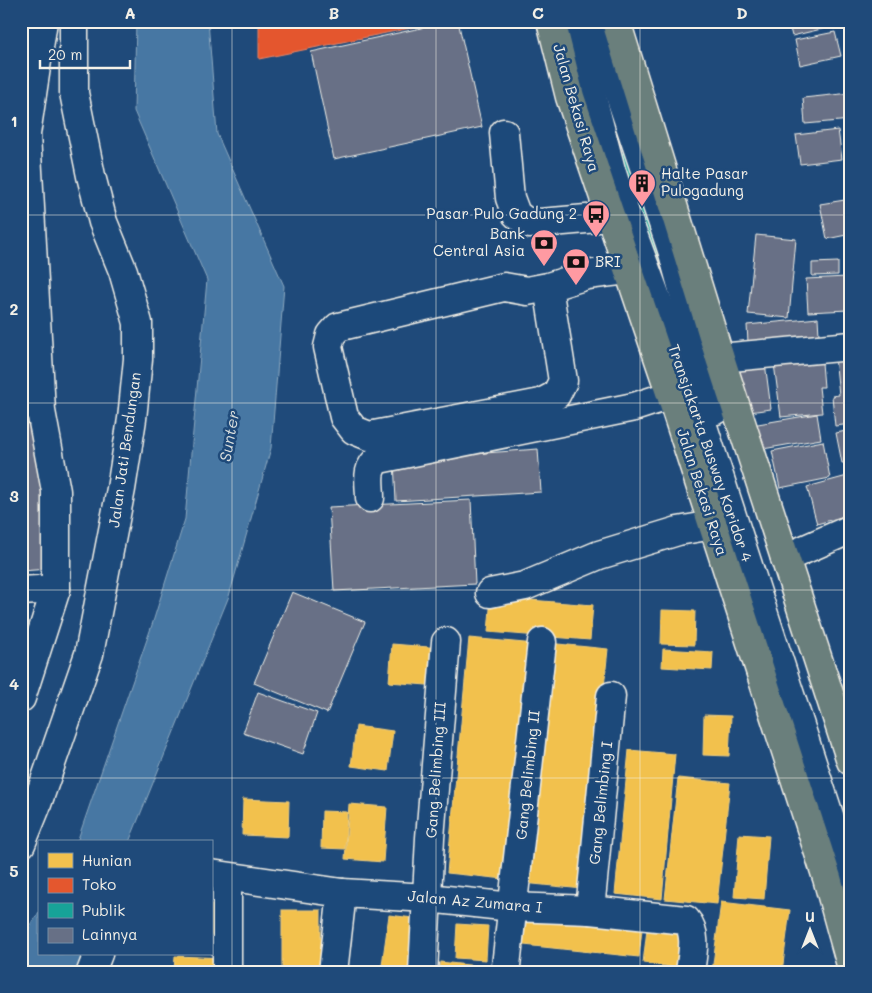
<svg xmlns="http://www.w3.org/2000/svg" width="872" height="993" font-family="Mali,sans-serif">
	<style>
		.water { fill: #4677a3; stroke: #8ca8bf }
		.homes { fill: #f2c14e; stroke: #f3cf7c }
		.shops { fill: #e4572e; stroke: #e98566 }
		.public { fill: #17a398; stroke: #59bab0 }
		.building { fill: #677086; stroke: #f4f1e8 }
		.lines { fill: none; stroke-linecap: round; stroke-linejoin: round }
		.minor-casing { stroke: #f4f1e8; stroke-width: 31 }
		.major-casing { stroke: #f4f1e8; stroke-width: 31 }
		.minor { stroke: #1f4a7a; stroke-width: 28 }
		.major { stroke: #6b7f7c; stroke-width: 28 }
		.grid { fill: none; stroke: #f4f1e8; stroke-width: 1; stroke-opacity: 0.55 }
		.labels { text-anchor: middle; stroke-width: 5; stroke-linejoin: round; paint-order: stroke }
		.street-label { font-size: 15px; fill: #f4f1e8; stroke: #1f4a7a }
		.poi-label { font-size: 15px; fill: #f4f1e8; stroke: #1f4a7a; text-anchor: start }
		.water-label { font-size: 16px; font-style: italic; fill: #dadfde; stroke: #1f4a7a }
		.neatline { fill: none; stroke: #f4f1e8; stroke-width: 2 }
		.grid-label { font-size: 16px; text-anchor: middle; font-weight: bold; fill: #f4f1e8 }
	</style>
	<rect width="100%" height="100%" fill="#1f4a7a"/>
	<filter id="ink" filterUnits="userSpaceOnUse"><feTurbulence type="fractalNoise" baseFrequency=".02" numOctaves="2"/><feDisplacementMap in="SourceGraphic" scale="10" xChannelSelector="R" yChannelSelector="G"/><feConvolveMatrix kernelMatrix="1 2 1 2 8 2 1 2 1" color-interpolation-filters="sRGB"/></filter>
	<g filter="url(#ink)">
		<!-- water -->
		<g class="water">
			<polygon points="136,21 208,21 217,134 284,286 271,448 229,596 129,842 77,842 153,622 185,519 207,280 134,111"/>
			<polygon points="39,912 39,954 85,954 78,972 21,972 21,941"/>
		</g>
		<!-- homes -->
		<g class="homes">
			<polygon points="491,597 593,605 590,640 488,632"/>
			<polygon points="662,610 695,611 694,645 661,644"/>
			<polygon points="469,638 536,644 514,880 447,873"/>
			<polygon points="548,643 608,649 583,889 523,883"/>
			<polygon points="392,644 441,648 439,686 389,682"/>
			<polygon points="663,649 713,652 712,670 662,667"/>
			<polygon points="704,715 731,716 729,756 703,755"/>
			<polygon points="356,726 393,731 388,771 351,766"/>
			<polygon points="629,750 675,754 662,899 615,894"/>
			<polygon points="678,778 730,783 717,904 665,899"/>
			<polygon points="243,799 289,801 288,837 242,835"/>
			<polygon points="349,804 387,807 383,862 345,859"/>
			<polygon points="322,811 347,812 345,849 321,848"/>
			<polygon points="739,834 769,836 764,899 734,897"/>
			<polygon points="721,902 790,910 782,972 712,972"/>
			<rect x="211" y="904" width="8" height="31"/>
			<rect x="282" y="910" width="39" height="62"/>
			<polygon points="518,910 643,920 639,957 514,944"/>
			<polygon points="389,915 421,919 414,972 381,972"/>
			<polygon points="648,921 686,925 681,968 643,963"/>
			<polygon points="457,924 488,926 486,960 455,958"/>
			<polygon points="175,956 225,958 224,972 174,972"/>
			<polygon points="440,962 497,968 496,972 439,972"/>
		</g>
		<!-- shops -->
		<polygon class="shops" points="259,21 445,21 259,59"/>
		<!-- public -->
		<polygon class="public" points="634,149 670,258 650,265 615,156"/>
		<!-- building -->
		<g class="building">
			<polygon points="453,21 458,21 482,127 334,159 311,52"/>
			<polygon points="788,21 851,21 851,22 792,36"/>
			<polygon points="21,24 25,116 21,116"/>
			<polygon points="851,28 851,53 846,29"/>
			<polygon points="835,32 841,56 800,65 795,40"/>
			<polygon points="851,93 851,120 805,124 803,98"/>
			<polygon points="838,130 842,159 800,164 796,135"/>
			<polygon points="846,137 851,137 851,172 850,172"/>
			<polygon points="851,199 851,234 827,239 820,204"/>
			<polygon points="756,235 796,239 789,318 748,314"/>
			<polygon points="847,235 851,235 851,264 849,264"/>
			<polygon points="838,262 838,275 812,276 812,263"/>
			<polygon points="847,277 848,310 808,312 806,279"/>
			<polygon points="818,318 819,335 748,342 747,325"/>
			<polygon points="821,351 824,387 819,387 822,413 781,417 773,356"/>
			<polygon points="764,355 771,409 742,413 735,359"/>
			<polygon points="851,355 851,424 835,426 832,396 839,395 835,357"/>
			<polygon points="817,414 821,439 757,450 752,425"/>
			<polygon points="39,423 48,569 21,571 21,424"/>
			<polygon points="851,430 851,462 842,463 836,433"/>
			<polygon points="823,441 830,478 780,488 772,451"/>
			<polygon points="538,449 541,492 396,501 394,460"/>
			<polygon points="851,475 851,514 817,524 807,487"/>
			<polygon points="471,500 475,584 334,591 329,507"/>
			<polygon points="292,592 365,622 327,713 254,683"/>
			<polygon points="258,692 317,713 303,754 243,733"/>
		</g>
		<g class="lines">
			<!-- minor casing -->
			<g class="minor-casing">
				<g id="minor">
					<polyline points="572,21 611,170 624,210 698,411 851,883"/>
					<polyline points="595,21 673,253 716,410"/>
					<polyline points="504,133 510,198 516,214 529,224 609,217"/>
					<polyline points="548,287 563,381 556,395 541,403 369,436 354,430 344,417 328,347 331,335 338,327 504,287 527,291 548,287 587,275 627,270"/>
					<polyline points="720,358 851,346"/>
					<path d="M370,498C370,483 365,468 379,459L634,407L671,395"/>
					<polyline points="785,558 851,529"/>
					<polyline points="21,591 56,589"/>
					<polyline points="490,593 525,586 599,555 678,531 713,525"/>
					<polyline points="21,698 56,589 56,491 41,411 26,134 43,21"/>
					<polyline points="21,844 36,807 89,654 121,489 132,419 138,359 138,323 123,271 103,222 91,176 74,93 74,21"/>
					<path d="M211,874L342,893L428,898L512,907L590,910L686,920C698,933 692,956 690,972"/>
					<polyline points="227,878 227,967"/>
					<polyline points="590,910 611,696"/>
					<polyline points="506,966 542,642"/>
					<polyline points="91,972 98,954"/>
					<polyline points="333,972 342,893"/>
					<polyline points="423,972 430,838 446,642"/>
				</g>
			</g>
			<!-- major casing -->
			<g class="major-casing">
				<g id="major">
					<polyline points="551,21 570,97 671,395 827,878 851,965"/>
					<polyline points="616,21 720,358 851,761"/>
				</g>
			</g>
			<!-- minor -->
			<use href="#minor" class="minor"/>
			<!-- major -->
			<use href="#major" class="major"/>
		</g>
	</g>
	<!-- grid -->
	<path class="grid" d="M232,21V972M436,21V972M640,21V972M21,215H851M21,403H851M21,590H851M21,778H851"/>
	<!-- icons -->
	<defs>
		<g id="building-pin" transform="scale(1.4375)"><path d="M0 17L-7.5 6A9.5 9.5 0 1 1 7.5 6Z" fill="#ff9aa2" stroke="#1f4a7a"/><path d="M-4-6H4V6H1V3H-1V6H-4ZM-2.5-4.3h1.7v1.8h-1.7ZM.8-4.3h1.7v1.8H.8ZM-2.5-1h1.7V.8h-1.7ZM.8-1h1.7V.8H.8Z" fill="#111"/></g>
		<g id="bus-pin" transform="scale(1.4375)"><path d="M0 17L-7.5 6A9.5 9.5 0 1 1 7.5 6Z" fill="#ff9aa2" stroke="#1f4a7a"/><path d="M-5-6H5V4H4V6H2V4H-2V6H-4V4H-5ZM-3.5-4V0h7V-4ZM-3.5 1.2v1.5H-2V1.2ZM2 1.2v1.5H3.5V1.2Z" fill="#111"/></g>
		<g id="bank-pin" transform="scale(1.4375)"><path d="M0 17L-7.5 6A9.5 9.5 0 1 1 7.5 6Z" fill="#ff9aa2" stroke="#1f4a7a"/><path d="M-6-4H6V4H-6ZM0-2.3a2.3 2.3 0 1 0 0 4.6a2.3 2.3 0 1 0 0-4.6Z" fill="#111"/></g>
	</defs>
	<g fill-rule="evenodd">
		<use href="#building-pin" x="642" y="183"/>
		<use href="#bus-pin" x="596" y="214"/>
		<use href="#bank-pin" x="544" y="243"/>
		<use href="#bank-pin" x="576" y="262"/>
	</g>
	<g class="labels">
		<!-- street labels -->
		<g class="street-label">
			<text transform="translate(576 108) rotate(74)" y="5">Jalan Bekasi Raya</text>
			<text transform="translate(125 450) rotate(-82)" y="5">Jalan Jati Bendungan</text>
			<text transform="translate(710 453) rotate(71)" y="5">Transjakarta Busway Koridor 4</text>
			<text transform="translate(702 492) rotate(72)" y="5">Jalan Bekasi Raya</text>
			<text transform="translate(436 770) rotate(-86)" y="5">Gang Belimbing III</text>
			<text transform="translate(528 775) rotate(-84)" y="5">Gang Belimbing II</text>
			<text transform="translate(601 803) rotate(-84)" y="5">Gang Belimbing I</text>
			<text transform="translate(475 902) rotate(5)" y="5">Jalan Az Zumara I</text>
		</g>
		<!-- poi labels -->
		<g class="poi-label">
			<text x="661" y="179">Halte Pasar<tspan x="661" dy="17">Pulogadung</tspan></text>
			<text x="577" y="219" text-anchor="end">Pasar Pulo Gadung 2</text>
			<text x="525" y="239" text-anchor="end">Bank<tspan x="525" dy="17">Central Asia</tspan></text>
			<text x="595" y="267">BRI</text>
		</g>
		<!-- water labels -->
		<g class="water-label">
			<text transform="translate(229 436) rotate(-80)" y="6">Sunter</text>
		</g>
	</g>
	<!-- margin -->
	<rect width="872" height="993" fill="none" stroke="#1f4a7a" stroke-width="55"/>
	<!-- legend -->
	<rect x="38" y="840" width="175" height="115" fill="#1f4a7a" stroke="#748da6"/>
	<rect x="48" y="853" width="25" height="15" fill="#f2c14e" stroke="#748da6"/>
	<text x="82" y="866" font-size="15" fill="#f4f1e8">Hunian</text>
	<rect x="48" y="878" width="25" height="15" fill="#e4572e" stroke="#748da6"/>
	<text x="82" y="890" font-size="15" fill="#f4f1e8">Toko</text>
	<rect x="48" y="903" width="25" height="15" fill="#17a398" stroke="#748da6"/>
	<text x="82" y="916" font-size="15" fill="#f4f1e8">Publik</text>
	<rect x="48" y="928" width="25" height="15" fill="#677086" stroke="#748da6"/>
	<text x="82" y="940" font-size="15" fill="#f4f1e8">Lainnya</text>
	<!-- north arrow -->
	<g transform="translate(810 930)" stroke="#1f4a7a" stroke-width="4" paint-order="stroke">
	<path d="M0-4L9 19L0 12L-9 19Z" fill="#f4f1e8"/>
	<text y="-8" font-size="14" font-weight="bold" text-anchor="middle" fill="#f4f1e8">U</text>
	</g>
	<!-- scale -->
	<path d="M40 60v8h90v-8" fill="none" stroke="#f4f1e8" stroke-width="2.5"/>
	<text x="48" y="60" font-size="15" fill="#f4f1e8" stroke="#1f4a7a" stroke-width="4" paint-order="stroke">20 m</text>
	<rect x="28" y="28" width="816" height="938" class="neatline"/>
	<g class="grid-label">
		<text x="130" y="19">A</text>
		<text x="334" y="19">B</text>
		<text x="538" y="19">C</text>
		<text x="742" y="19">D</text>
		<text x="14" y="127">1</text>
		<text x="14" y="315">2</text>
		<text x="14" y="502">3</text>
		<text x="14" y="690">4</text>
		<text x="14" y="877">5</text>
	</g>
</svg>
